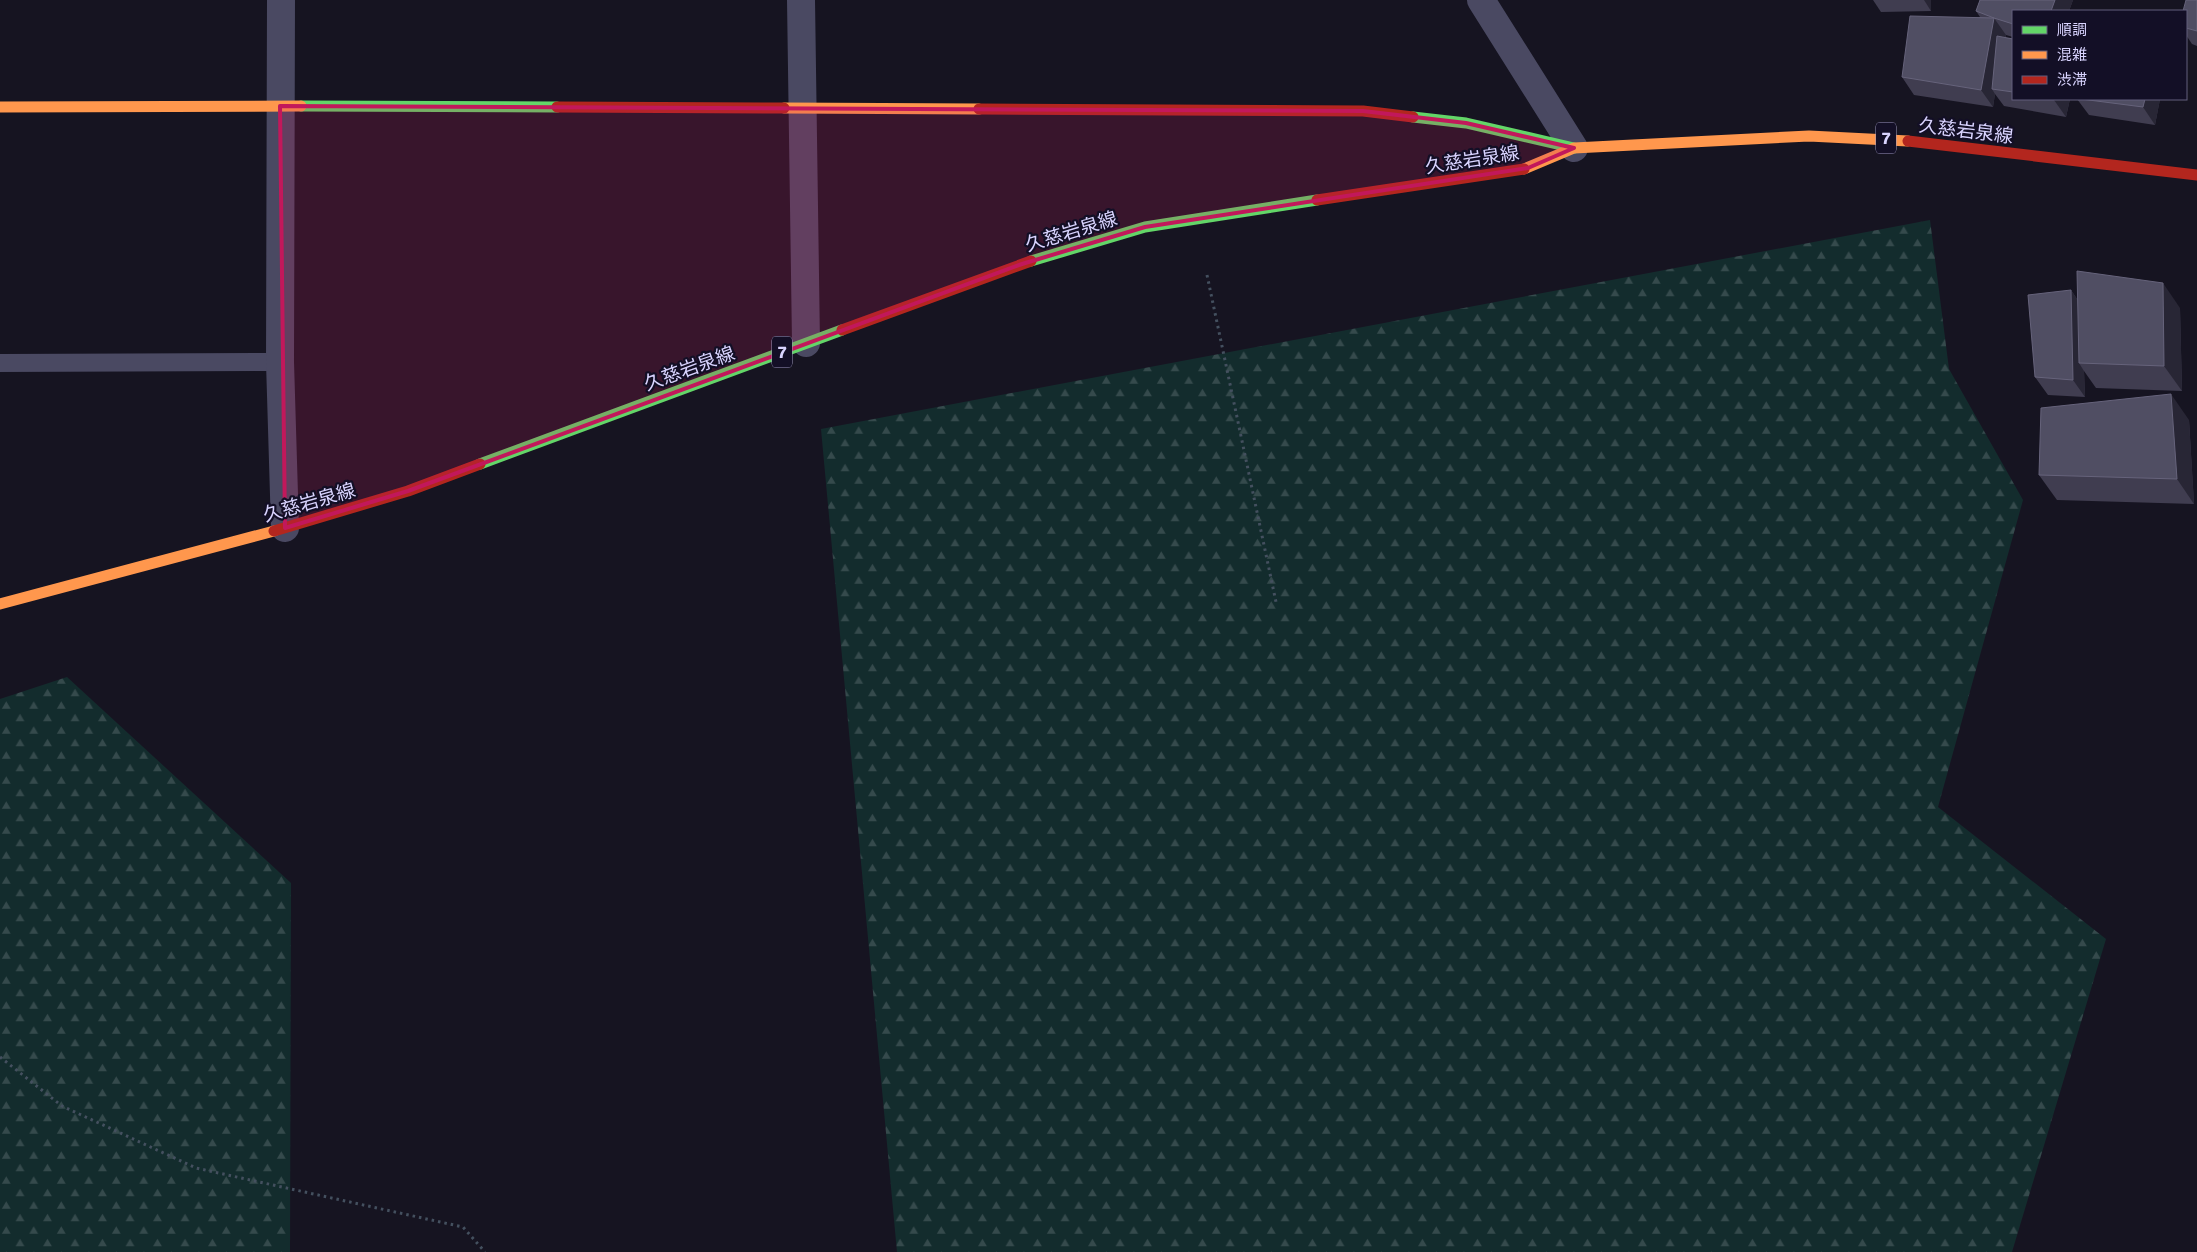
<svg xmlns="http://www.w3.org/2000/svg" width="2197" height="1252" font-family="Signika,'Noto Sans JP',sans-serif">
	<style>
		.forest { fill: url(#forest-firs) }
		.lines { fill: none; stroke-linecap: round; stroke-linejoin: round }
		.path { stroke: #44505f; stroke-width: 3; stroke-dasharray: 2.5 4; stroke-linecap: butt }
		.lane { stroke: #4a4962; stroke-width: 18 }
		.street { stroke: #4a4962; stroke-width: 28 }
		.fast { stroke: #63d668; stroke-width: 11 }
		.slow { stroke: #ff974d; stroke-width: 11 }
		.jam { stroke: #b3261e; stroke-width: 11 }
		.wall { fill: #403d50 }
		.shaded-wall { fill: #282635 }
		.building { fill: #504e63; stroke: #66637b }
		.marked { fill: #c2185b; fill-opacity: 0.2; stroke: #c2185b; stroke-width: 4; stroke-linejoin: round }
		.labels { text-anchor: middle; stroke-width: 4.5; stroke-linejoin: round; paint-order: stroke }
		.shield { fill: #130f26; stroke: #9e99be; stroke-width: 1 }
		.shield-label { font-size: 18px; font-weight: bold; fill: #d9d4ff }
		.street-label { font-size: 19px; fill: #d9d4ff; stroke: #130f26 }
	</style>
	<defs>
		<pattern id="forest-firs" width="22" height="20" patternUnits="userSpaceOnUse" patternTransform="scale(1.25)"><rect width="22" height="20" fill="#132c2d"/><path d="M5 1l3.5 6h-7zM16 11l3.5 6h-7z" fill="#354a4c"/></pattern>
	</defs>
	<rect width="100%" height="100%" fill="#161421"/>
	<!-- forest -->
	<g class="forest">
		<polygon points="1930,220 1949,369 2023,500 1938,807 2106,939 2012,1252 897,1252 821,429"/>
		<polygon points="67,677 291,883 290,1252 0,1252 0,699"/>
	</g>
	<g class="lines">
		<!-- path -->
		<g class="path">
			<polyline points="1207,275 1276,602"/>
			<polyline points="0,1057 62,1106 196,1168 463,1227 485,1252"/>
		</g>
		<!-- lane -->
		<polyline class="lane" points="0,363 280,362"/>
		<!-- street -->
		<g class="street">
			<polyline points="281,0 280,362 285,528"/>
			<polyline points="801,0 806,343"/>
			<polyline points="1481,0 1574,148"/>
		</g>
		<!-- fast -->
		<g class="fast">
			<polyline points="301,106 557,107"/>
			<polyline points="1413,117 1466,123 1574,148"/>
			<polyline points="1031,261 1145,227 1317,200"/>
			<polyline points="480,464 842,330"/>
		</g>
		<!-- slow -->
		<g class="slow">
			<polyline points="0,107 301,106"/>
			<polyline points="784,108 979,109"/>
			<polyline points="1524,169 1574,148 1809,136 1908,141"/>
			<polyline points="0,604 274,531"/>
		</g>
		<!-- jam -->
		<g class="jam">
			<polyline points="557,107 784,108"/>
			<polyline points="979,109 1363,111 1413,117"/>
			<polyline points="1908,141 2197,175"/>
			<polyline points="1317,200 1524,169"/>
			<polyline points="842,330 1031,261"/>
			<polyline points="274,531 408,491 480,464"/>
		</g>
	</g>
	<!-- wall -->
	<g class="wall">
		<polygon points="1873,0 1931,0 1931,11 1881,12"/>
		<polygon points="1980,0 2073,0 2069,11 2013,11 2013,37 2006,35 2006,38 2013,39 2013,99 2070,99 2066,117 2004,106 1995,94 1993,107 1914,95 1902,77 1980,17 1976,11"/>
		<polygon points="2197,0 2197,46 2192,44 2186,35 2186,11"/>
		<polygon points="2077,99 2160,99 2155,125 2089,115"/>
		<polygon points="2071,290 2077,299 2180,308 2182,391 2096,388 2084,371 2085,397 2048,395 2035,377"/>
		<polygon points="2189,420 2194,504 2057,500 2039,475"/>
	</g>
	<!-- shaded-wall -->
	<g class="shaded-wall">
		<polygon points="1924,0 1931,0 1931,11"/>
		<polygon points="2055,0 2073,0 2069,11 2051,11"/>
		<polygon points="1994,18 2006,35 1996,89 1992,89 1995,94 1993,107 1981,90"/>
		<polygon points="2054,99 2070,99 2066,117 2054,100"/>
		<polygon points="2145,99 2160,99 2155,125 2143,107"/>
		<polygon points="2163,283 2180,308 2182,391 2164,366"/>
		<polygon points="2071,290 2083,308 2079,363 2084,371 2085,397 2073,380"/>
		<polygon points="2171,394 2189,420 2194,504 2177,479"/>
	</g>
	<!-- building -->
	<g class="building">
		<polygon points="1980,0 2055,0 2051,11 2013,11 2013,24 1994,18 1981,90 1902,77 1910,16 1994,18 1976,11"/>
		<polygon points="2186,0 2197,0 2197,31 2186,28 2186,11 2183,11"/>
		<polygon points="1997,36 2013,39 2013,92 1992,89"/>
		<polygon points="2081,99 2145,99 2143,107"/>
		<polygon points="2077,271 2163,283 2164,366 2079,363"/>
		<polygon points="2071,290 2073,380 2035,377 2028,295"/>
		<polygon points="2171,394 2177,479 2039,475 2041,408"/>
	</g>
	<!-- marked area -->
	<path class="marked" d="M280,106L1363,111L1466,123L1574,148L1528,168L1145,227L1022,264L408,491L285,528Z"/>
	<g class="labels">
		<!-- shield labels -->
		<g class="shield">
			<rect x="1876" y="122.5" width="20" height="31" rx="4"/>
			<rect x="772" y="336.5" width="20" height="31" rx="4"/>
		</g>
		<g class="shield-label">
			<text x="1886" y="144">7</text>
			<text x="782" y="358">7</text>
		</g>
		<!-- street labels -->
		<g class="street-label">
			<text transform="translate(1966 130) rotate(7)" y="7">久慈岩泉線</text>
			<text transform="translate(1472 159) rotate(-9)" y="7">久慈岩泉線</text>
			<text transform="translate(1071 231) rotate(-17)" y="7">久慈岩泉線</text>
			<text transform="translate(689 368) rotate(-20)" y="7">久慈岩泉線</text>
			<text transform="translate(309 502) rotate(-16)" y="7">久慈岩泉線</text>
		</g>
	</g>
	<!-- legend -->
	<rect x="2012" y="10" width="175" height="90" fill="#130f26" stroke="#625e7d"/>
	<rect x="2022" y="26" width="25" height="8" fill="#63d668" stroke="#625e7d"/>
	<text x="2057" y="35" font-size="15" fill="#d9d4ff">順調</text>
	<rect x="2022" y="51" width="25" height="8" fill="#ff974d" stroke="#625e7d"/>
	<text x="2057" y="60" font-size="15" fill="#d9d4ff">混雑</text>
	<rect x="2022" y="76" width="25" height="8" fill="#b3261e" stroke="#625e7d"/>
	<text x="2057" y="85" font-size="15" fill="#d9d4ff">渋滞</text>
</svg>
